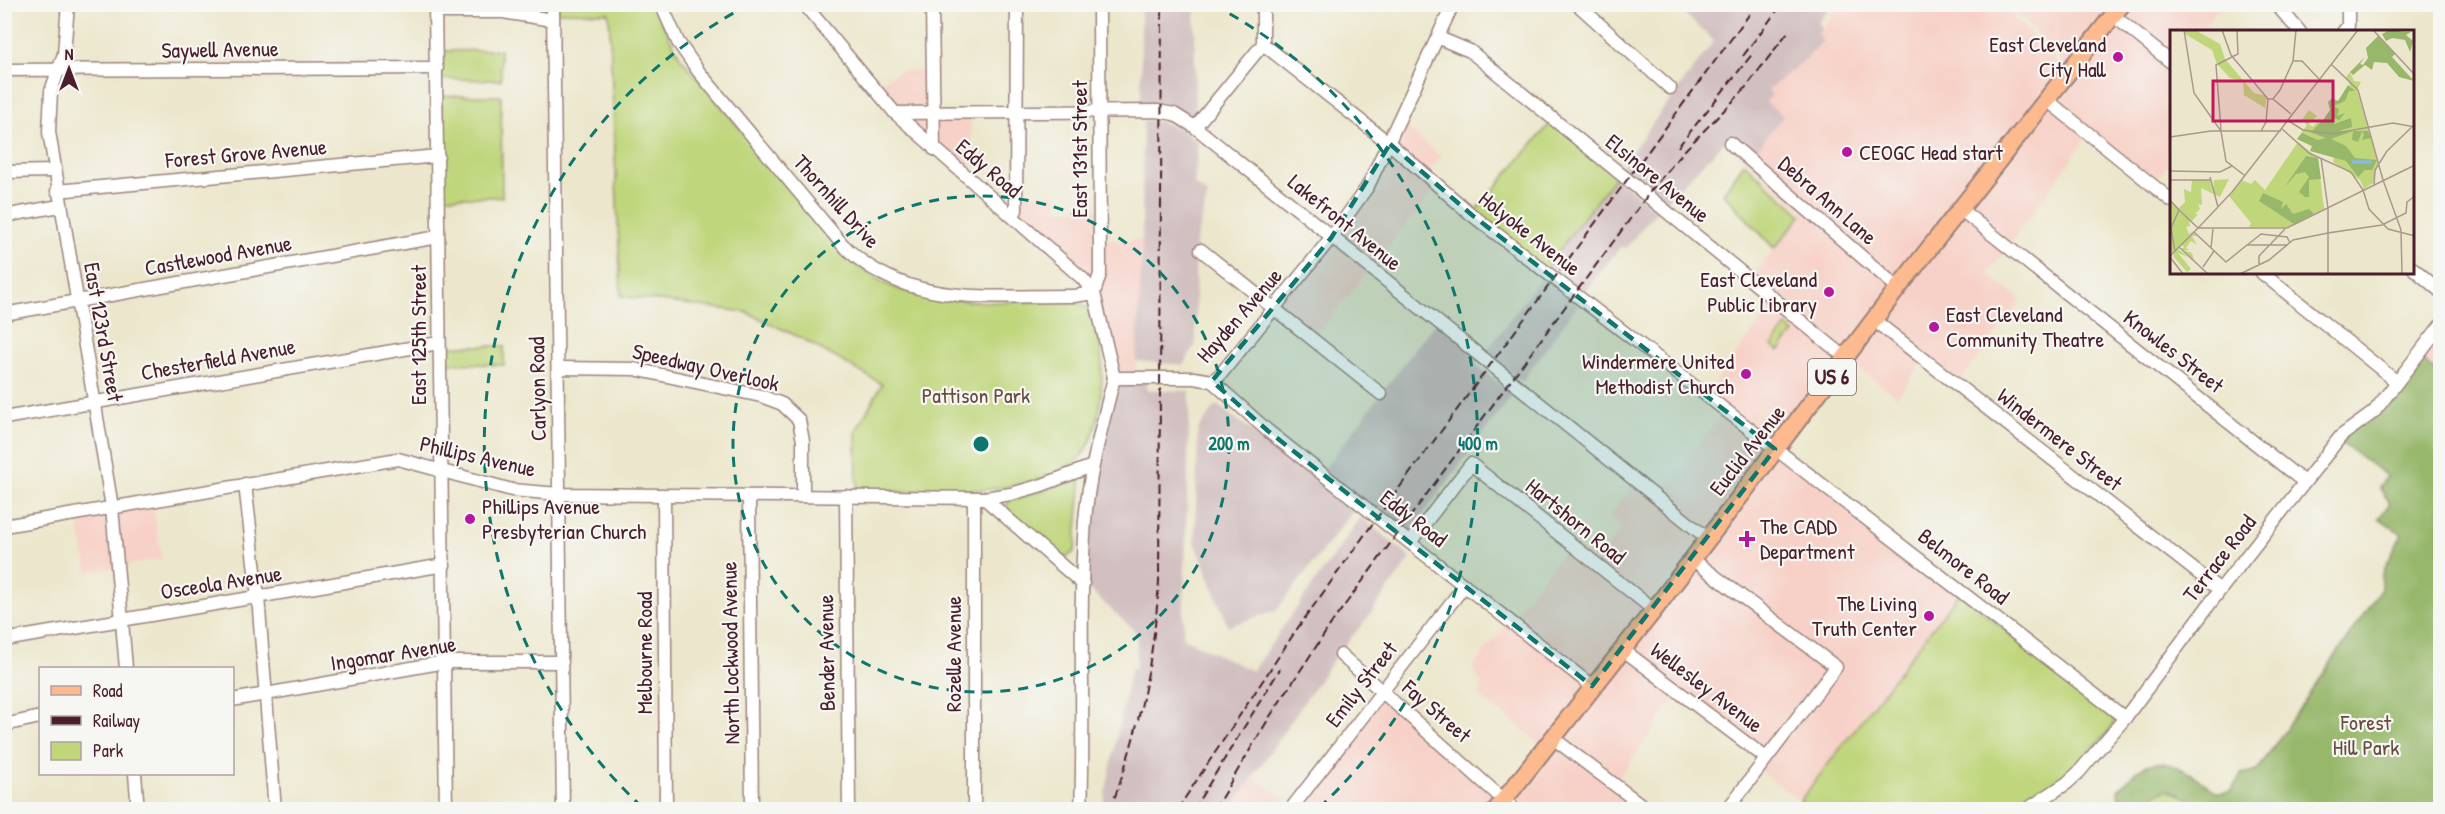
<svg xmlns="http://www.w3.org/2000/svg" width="2445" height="814" font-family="'Patrick Hand',sans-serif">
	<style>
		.built { fill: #f7d1c7 }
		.industrial { fill: #d2bfc0 }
		.green { fill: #bfd67b; stroke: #847a53; stroke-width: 1.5 }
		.forest { fill: #97b76b; stroke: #706b4b; stroke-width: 1.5 }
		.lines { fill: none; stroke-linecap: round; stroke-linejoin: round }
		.minor-casing { stroke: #9b837c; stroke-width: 15 }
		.major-casing { stroke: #9b837c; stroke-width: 20 }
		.minor { stroke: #fff; stroke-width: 12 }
		.major { stroke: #fcba8e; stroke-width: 16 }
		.rail { stroke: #4a1f2b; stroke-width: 2; stroke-dasharray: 9 4.5; stroke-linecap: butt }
		.marked { fill: #0f766e; fill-opacity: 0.2; stroke: #0f766e; stroke-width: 4.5; stroke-dasharray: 12 8; stroke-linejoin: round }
		.ring { fill: none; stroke: #0f766e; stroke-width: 3; stroke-dasharray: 10 8 }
		.poi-dot { fill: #b5179e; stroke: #f6f6f2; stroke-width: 2 }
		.labels { text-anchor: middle; stroke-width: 4.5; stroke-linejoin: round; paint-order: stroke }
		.shield { fill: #f6f6f2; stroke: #7e6067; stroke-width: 1.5 }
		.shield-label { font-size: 21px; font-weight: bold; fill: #4a1f2b }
		.poi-label { font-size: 22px; fill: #4a1f2b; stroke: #f6f6f2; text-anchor: end }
		.street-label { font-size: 22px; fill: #4a1f2b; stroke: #f6f6f2 }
		.park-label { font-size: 22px; fill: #674d3f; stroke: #f6f6f2 }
		.inset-river { fill: none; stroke: #83bbf3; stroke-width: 3 }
		.inset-road { fill: none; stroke: #ab978c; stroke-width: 1.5 }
		.view { fill: #c2185b; fill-opacity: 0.15; stroke: #c2185b; stroke-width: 3 }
		.inset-edge { fill: none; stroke: #4a1f2b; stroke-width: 3 }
		.centre { fill: #0f766e; stroke: #f6f6f2; stroke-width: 3 }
		.ring-label { font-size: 18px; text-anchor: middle; font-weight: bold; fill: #0f766e; stroke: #f6f6f2; stroke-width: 4.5; stroke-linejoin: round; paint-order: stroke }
	</style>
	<rect width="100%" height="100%" fill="#f6f6f2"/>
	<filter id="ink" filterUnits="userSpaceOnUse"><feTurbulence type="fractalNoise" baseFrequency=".0167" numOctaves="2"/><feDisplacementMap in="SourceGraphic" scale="12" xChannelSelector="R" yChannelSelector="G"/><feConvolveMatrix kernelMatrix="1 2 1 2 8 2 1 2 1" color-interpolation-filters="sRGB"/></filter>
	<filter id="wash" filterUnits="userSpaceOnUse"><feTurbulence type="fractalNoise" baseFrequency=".008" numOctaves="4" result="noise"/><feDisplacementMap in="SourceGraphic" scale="24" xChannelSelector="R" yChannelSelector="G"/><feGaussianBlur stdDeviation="1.35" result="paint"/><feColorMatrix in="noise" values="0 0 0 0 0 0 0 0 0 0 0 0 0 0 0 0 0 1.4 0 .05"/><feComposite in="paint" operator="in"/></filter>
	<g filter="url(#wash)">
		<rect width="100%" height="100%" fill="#ece7cc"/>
		<!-- built -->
		<g class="built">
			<polygon points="1838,5 2003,5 2059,65 2062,61 2010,5 2221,5 2200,31 2172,32 2172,159 2153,185 2089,135 1988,274 2021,300 1957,385 1925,359 1897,397 1846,359 1776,449 1961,590 1800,801 1757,769 1765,758 1679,692 1615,784 1648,809 1313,810 1299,799 1382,692 1505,798 1546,748 1480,697 1481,683 1472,668 1570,543 1599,559 1622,529 1609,517 1637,481 1659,498 1724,410 1705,395 1776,302 1750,280 1804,212 1725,141 1772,96 1768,91 1771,88 1823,40 1818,35"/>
			<polygon points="900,71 933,71 933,113 971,113 971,181 873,86"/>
			<polygon points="1400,122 1441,157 1425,176 1437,187 1313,339 1275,308 1331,238"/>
			<polygon points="1016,194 1058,194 1058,209 1100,209 1100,240 1143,240 1135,378 1114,378 1094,293 1015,213"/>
			<polygon points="2440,326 2440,375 2417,356"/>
			<polygon points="152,500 162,559 88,572 76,513"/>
			<polygon points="1253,776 1293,806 1290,809 1231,810"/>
		</g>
		<!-- industrial -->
		<g class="industrial">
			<polygon points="1141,5 1195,5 1195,115 1159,105 1141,105"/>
			<polygon points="1675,5 1832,5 1818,23 1822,28 1818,35 1823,40 1810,55 1768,90 1772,95 1766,102 1783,116 1756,150 1750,151 1731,135 1664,203 1620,167 1714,41"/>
			<polygon points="1153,120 1180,128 1198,143 1194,184 1208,195 1195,244 1196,343 1184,365 1136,361 1142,257 1143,121"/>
			<polygon points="1615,176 1657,210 1626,248 1621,246 1582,295 1546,266"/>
			<polygon points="1542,276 1578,304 1522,382 1485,353"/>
			<polygon points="1436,321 1481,357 1476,364 1513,394 1410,532 1373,503 1369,508 1322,472"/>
			<polygon points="1114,378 1147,378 1147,390 1190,391 1183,638 1252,671 1361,517 1411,558 1366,620 1337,654 1231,809 1102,809 1131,668 1136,668 1137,633 1083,584 1085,521"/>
			<polygon points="1217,405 1356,507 1276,611 1228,626 1195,542 1198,429"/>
		</g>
		<!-- green -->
		<g class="green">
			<polygon points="442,5 548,5 544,15"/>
			<path d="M558,5H652L681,58L841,251C854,263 867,273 882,282C932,308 1017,301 1074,301C1080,304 1085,305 1089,310C1097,319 1101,351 1102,363C1102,389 1101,425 1087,448C1056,502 911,491 857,491L856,431L882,384L801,338L746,312L621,296L609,13L557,12Z"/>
			<polygon points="500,50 501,80 441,79 441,51"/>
			<polygon points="449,96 501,96 502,197 443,197 441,97"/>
			<polygon points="1554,119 1618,173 1543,271 1472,215"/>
			<polygon points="1744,163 1802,215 1774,248 1723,193"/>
			<polygon points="1786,326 1794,333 1779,351 1772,346"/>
			<polygon points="444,346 504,346 504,365 443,363"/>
			<polygon points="1072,479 1079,480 1081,485 1075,551 1067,557 1058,557 1007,510 1006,505 1012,499 1052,488"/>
			<polygon points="1959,593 2114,717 2115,721 2107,733 2071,770 2017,809 1810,810 1800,801"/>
			<polygon points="2158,771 2209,810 2130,810"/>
		</g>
		<!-- forest -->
		<path class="forest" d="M2417,356L2440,375V809H2204L2198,803L2168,789L2155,794L2148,809H2120L2118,790C2125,784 2131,776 2138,770C2165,750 2196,777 2217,793L2231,792L2241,774L2257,771L2381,589V576L2402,534L2379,518L2390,503L2379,487L2387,476L2337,440L2374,412Z"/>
	</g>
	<g filter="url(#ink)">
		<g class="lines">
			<!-- minor casing -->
			<g class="minor-casing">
				<g id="minor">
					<polyline points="68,4 64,54 51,91 49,132 112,507 126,668"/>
					<polyline points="435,4 446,810"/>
					<polyline points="553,4 563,810"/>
					<path d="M661,4L678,42L699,72L842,244C906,309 990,295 1074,296L1094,293L1100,274L1099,4"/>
					<polyline points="804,4 895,113 1083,279 1094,293 1114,378"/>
					<polyline points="932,4 934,149"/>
					<polyline points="1577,4 1670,88"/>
					<polyline points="2276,4 2300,32"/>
					<polyline points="436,12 503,12 552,20"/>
					<polyline points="2114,16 2172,63"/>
					<polyline points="2343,32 2348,26 2348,4"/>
					<polyline points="1439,38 1470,51 1846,358"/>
					<polyline points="1263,44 1390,144 1472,215 2125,718"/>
					<polyline points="4,70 437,68"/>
					<polyline points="2047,100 2172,201"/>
					<polyline points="895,113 1158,111 1174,114 1195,127 1707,538"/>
					<polyline points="1195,127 1263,44 1263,4"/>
					<polyline points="1730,143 1898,288"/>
					<polyline points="4,172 54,171"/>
					<polyline points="57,191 438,156"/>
					<polyline points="1960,209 2304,482"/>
					<polyline points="4,216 60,206"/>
					<polyline points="1013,216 1016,210 1017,4"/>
					<polyline points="1201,250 1381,394"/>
					<polyline points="2414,269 2440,291"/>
					<polyline points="2262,273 2397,382"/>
					<polyline points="4,314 438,237"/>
					<polyline points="1875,321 2220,590"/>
					<polyline points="558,368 634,369 761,396 782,404 799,420 803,441 803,496"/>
					<polyline points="1212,381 1268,431 1592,686"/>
					<polyline points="4,418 439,343"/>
					<polyline points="245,484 258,597 275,810"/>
					<polyline points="664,496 666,810"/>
					<polyline points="749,496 752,810"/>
					<polyline points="846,496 849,810"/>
					<polyline points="974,498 974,810"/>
					<polyline points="984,498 1083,584"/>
					<polyline points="4,526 398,459 512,490 559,494 984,498 1011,494 1042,485 1092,466"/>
					<polyline points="1411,541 1471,464 1654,610"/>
					<polyline points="1692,559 1836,667 1727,810"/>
					<polyline points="4,640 444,565"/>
					<polyline points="1622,649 1766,758"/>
					<polyline points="1341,655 1515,810"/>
					<polyline points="232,700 445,662 562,662"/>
					<polyline points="4,725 40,717"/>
					<polyline points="1553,738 1648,810"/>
					<polyline points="135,774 138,810"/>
					<path d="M1081,810C1085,714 1078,617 1085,521C1089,472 1102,426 1114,378H1194L1212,381L1220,375L1331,238L1368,186L1453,4"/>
					<polyline points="1290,810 1465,585"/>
					<polyline points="2026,810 2067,783 2079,772 2125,718 2220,590 2341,436 2374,412 2440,326"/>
				</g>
			</g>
			<!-- major casing -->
			<g class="major-casing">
				<polyline id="major" points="1496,810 1654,610 1898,288 2122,4"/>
			</g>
			<!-- minor -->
			<use href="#minor" class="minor"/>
			<!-- major -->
			<use href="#major" class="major"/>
			<!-- rail -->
			<g class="rail">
				<polyline points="1743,56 1782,4"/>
				<polyline points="1678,147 1754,52"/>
				<path d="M1110,810C1138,736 1154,660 1159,581L1162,4"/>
				<polyline points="1177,810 1297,629 1371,526 1757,4"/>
				<polyline points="1193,810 1280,669"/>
				<polyline points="1214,810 1269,718 1333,621 1653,188 1684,151 1743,91 1788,32"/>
			</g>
		</g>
	</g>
	<!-- marked area -->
	<path class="marked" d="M1390,144L1472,215L1775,449L1592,686L1268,431L1212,381L1331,238Z"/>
	<!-- distance rings -->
	<g class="ring">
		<circle cx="981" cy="444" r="248"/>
		<path d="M642 807A497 497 0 0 1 748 5M1214 5A497 497 0 0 1 1320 807"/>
	</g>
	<!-- markers -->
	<g class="poi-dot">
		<circle cx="2118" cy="57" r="6"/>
		<circle cx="1847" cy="152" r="6"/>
		<circle cx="1829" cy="292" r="6"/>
		<circle cx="1934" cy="327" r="6"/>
		<circle cx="1746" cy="374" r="6"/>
		<circle cx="470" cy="519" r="6"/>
		<path d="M1744 530h6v6h6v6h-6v6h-6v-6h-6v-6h6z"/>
		<circle cx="1929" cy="616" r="6"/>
	</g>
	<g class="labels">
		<!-- shield labels -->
		<rect class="shield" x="1808" y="359" width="48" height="36" rx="4.5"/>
		<g class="shield-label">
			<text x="1832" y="384">US 6</text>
		</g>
		<!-- poi labels -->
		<g class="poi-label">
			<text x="2106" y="52">East Cleveland<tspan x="2106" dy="25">City Hall</tspan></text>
			<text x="1859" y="160" text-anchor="start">CEOGC Head start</text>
			<text x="1817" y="287">East Cleveland<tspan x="1817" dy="25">Public Library</tspan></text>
			<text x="1946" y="322" text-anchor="start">East Cleveland<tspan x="1946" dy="25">Community Theatre</tspan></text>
			<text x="1734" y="369">Windermere United<tspan x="1734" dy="25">Methodist Church</tspan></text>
			<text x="482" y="514" text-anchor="start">Phillips Avenue<tspan x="482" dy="25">Presbyterian Church</tspan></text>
			<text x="1760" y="534" text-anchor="start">The CADD<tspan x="1760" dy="25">Department</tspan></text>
			<text x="1917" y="611">The Living<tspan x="1917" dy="25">Truth Center</tspan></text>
		</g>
		<!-- street labels -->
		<g class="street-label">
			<text transform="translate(220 49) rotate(-1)" y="8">Saywell Avenue</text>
			<text transform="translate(1079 149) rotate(-90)" y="8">East 131st Street</text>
			<text transform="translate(246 153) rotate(-5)" y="8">Forest Grove Avenue</text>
			<text transform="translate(989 168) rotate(40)" y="8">Eddy Road</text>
			<text transform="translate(1658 178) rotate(39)" y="8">Elsinore Avenue</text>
			<text transform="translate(1828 200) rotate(41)" y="8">Debra Ann Lane</text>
			<text transform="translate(837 201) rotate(48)" y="8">Thornhill Drive</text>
			<text transform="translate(1345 222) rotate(39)" y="8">Lakefront Avenue</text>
			<text transform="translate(1530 233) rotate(38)" y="8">Holyoke Avenue</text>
			<text transform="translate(218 255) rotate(-10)" y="8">Castlewood Avenue</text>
			<text transform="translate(1239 315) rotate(-49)" y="8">Hayden Avenue</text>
			<text transform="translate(104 332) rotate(80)" y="8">East 123rd Street</text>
			<text transform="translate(418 335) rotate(-90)" y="8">East 125th Street</text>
			<text transform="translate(2174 351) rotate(38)" y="8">Knowles Street</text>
			<text transform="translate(218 359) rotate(-10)" y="8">Chesterfield Avenue</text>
			<text transform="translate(706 367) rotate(13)" y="8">Speedway Overlook</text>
			<text transform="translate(537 389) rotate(-91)" y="8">Carlyon Road</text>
			<text transform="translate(2060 439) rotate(38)" y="8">Windermere Street</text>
			<text transform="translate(1747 450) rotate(-52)" y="8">Euclid Avenue</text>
			<text transform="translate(478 456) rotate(13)" y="8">Phillips Avenue</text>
			<text transform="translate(1414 518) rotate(38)" y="8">Eddy Road</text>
			<text transform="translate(1576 521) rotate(39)" y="8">Hartshorn Road</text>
			<text transform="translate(2219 558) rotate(-52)" y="8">Terrace Road</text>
			<text transform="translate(1964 566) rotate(38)" y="8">Belmore Road</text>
			<text transform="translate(221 582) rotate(-9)" y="8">Osceola Avenue</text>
			<text transform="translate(393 653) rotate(-9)" y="8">Ingomar Avenue</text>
			<text transform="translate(644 653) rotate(-90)" y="8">Melbourne Road</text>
			<text transform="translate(730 653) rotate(-91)" y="8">North Lockwood Avenue</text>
			<text transform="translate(826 653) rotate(-91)" y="8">Bender Avenue</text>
			<text transform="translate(953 654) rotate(-90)" y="8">Rozelle Avenue</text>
			<text transform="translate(1361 684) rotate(-52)" y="8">Emily Street</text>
			<text transform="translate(1707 687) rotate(37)" y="8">Wellesley Avenue</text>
			<text transform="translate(1437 711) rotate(41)" y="8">Fay Street</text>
		</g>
		<!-- park labels -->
		<g class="park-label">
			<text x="976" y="403">Pattison Park</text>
			<text x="2366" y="730">Forest<tspan x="2366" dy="25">Hill Park</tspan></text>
		</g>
	</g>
	<!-- overview -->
	<g transform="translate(2170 30)">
		<rect width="244" height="244" fill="#ece7cc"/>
		<path d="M25,0L50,14L55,29L84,63L97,66L95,78L74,65L73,51L60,48L47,34L42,20L15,4L14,1ZM180,42L184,51L191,52L187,60L208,133L203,153L194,159L190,150L163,132L164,127L127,109L137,95L132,90L139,80L147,86L139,94L143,97L149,89L153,91L180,55L176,47ZM128,112L148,128L154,179L118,197H79L81,193L59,166L72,150L81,154L85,150L95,160ZM59,149L50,167L31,158L32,175L28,174L30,179L25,184H28L22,191L18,188L22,193L19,191L20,196L16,197L19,204L23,201L18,208L24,203L27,206H22L27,215L21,211L16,218L20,220H14L22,223L24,230L11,218H14L12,214L7,218L18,227L8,223L21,239L17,242L3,226L6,220L0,227V171L9,178L15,172L14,159L21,162L22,150H40L43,163L44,150Z" fill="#bfd67b"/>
		<path d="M220,0H241L228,2H241L236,5L243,11L240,22L235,10L222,8L216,11L212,4ZM208,6L225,24L222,27L244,51L229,47L217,33L204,32L202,40L195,35L183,45L180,42L195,27L190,34L193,35L198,28L196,18ZM178,55L185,61H179L175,71L164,76L169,79L167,86L175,83L169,90L164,88V94L181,88L182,97L162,103L142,101L152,91L147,90H153L160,80L158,72L162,68L168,71ZM137,101H198L201,108L192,110L194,105L192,101L188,112L182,110L183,101L161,109L176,116L185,128L207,130L202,140H195L188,147L176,131L140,121L142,116L127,109L132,103L148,110L156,108ZM136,126L148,128L151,149L139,150V167H135L129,162L139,147L135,142L126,144L114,158ZM93,163L113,172L111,179L116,174L123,184L139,179L144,184L124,194L89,171Z" fill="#97b76b"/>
		<path class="inset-river" d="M182,132H202"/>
		<path class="inset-road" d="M14,0L24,63L51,101L56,131L74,145M52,0L61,25L98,69M203,0L245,45M123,31H132L149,49M161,34L188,60L213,150M103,69L121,84M117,90L133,100L161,104L223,93L245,97M111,98L139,123L181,142L193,160M51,100L46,35L68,24L67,0M91,101L96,92L98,69H103L110,60L123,31L126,0M0,107L41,101H111M151,128L158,178M0,141L50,142L62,136M40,147L48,177M0,150H40M213,150L231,200L232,244M204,155L205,140L217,121L245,94M193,160L199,179L218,199L245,206M0,170L9,180L1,198L5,222M158,178V203M9,180L28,198M30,196L62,162L188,0M28,198H117L245,135M24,202L56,232L77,215H118M76,216L91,204L117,207L120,213M9,217L38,244M41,218L43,199M0,226L30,196M0,227L13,244M89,235V226L115,199M33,237L44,221M70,244L99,230L123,210L158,203M158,244V203L212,195L236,183L237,172L245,166"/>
		<path class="view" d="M43,51H163V91H43Z"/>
		<rect width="244" height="244" class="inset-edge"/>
	</g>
	<circle cx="981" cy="444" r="9" class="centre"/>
	<g class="ring-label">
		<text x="1229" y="450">200 m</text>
		<text x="1478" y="450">400 m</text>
	</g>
	<!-- margin -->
	<rect width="2445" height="814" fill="none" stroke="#f6f6f2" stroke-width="24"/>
	<!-- legend -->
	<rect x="39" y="667" width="195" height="108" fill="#f6f6f2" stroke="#b1a0a2" stroke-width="1.5"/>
	<rect x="51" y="686" width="30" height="9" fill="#fcba8e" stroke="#b1a0a2" stroke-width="1.5"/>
	<text x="93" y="697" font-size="18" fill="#4a1f2b">Road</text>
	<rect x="51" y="716" width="30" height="9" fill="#4a1f2b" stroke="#b1a0a2" stroke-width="1.5"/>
	<text x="93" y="727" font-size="18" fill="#4a1f2b">Railway</text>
	<rect x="51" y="742" width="30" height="18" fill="#bfd67b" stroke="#b1a0a2" stroke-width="1.5"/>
	<text x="93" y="757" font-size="18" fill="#4a1f2b">Park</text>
	<!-- north arrow -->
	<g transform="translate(69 69)" stroke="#f6f6f2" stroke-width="4.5" paint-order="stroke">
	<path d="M0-4.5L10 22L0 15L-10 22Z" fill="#4a1f2b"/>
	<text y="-9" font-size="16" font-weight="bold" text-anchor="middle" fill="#4a1f2b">N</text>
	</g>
</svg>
